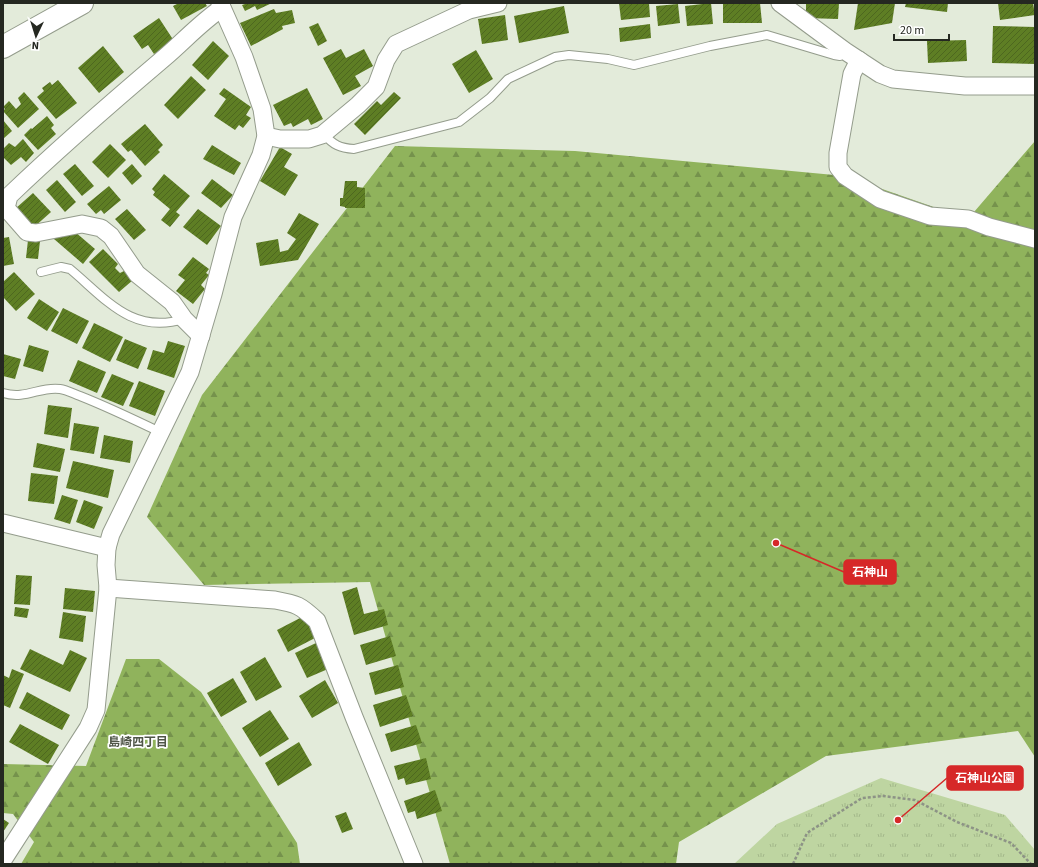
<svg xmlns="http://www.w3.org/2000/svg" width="1038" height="867" font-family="'Source Sans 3','Noto Sans JP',sans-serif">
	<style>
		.grass { fill: url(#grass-tufts) }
		.forest { fill: url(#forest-firs) }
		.building { fill: url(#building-hatch) }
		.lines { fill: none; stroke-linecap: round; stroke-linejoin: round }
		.lane-casing { stroke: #949c8c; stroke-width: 10 }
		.street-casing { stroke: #949c8c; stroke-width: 19 }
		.secondary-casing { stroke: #949c8c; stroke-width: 24 }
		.path { stroke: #8d9386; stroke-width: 2.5; stroke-dasharray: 3 2; stroke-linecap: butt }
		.lane { stroke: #fff; stroke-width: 8 }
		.street { stroke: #fff; stroke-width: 17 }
		.secondary { stroke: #fff; stroke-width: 22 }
		.labels { text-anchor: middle; stroke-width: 3.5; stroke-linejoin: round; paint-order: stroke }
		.neighbourhood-label { font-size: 12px; font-weight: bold; fill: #505648; stroke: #fff }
		.leader { fill: none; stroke: #d62828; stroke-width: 1.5 }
		.callout-dot { fill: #d62828; stroke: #fff; stroke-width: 1.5 }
		.callout { fill: #d62828; stroke: #d62828; stroke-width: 1.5 }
		.callout-label { font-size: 12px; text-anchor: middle; font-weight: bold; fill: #fff }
	</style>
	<defs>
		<pattern id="grass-tufts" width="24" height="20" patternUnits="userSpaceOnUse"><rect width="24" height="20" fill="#bed5a1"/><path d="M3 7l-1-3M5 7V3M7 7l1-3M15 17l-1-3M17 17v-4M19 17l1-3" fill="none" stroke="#a3b78a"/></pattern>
		<pattern id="forest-firs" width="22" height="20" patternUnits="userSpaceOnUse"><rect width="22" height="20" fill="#90b35c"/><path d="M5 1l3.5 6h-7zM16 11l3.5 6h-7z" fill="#75924c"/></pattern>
		<pattern id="building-hatch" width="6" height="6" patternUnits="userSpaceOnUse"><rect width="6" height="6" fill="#5e7e24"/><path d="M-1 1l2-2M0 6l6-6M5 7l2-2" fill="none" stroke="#4d671f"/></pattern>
	</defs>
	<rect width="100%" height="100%" fill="#e3ebda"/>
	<!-- grass -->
	<polygon class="grass" points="881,778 1005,815 1035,850 1035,864 734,864 777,824"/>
	<!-- forest -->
	<g class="forest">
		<polygon points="1035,141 1035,757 1018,731 826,756 679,842 676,864 450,864 370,582 204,585 147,517 202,395 395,146 575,151 845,176 968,219"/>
		<polygon points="126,659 159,659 201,692 297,843 300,864 21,864 34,842 13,814 3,813 3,764 86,766"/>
	</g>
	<!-- building -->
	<g class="building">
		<polygon points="179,3 205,3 207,6 181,20 173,6"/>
		<polygon points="248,3 272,3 257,10 255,6 245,11 242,5"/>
		<polygon points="619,3 649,3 650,17 621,20"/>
		<polygon points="711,3 713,24 687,26 685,6"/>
		<polygon points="723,3 760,3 762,23 723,23"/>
		<polygon points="806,3 839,3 838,19 806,18"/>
		<polygon points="858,3 895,3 892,23 854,30"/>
		<polygon points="906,3 948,3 947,12 905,7"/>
		<polygon points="998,3 1033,3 1035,15 1000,20"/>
		<polygon points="678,4 680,23 658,26 656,6"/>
		<polygon points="564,6 569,33 519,43 514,16"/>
		<polygon points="274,9 276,13 292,10 295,23 282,26 283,29 251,46 240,23"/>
		<polygon points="505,15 508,40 482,44 478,19"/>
		<polygon points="159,18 174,41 154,54 148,45 142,49 133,36"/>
		<polygon points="318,23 327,41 318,46 309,27"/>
		<polygon points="650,24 651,38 620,42 619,28"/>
		<polygon points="993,26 1035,27 1035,64 992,63"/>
		<polygon points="966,40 967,61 928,63 927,41"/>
		<polygon points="213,41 229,56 208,80 192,65"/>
		<polygon points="103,46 124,72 99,93 78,68"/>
		<polygon points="341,49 346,58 364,49 373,66 355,76 361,86 343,95 323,58"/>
		<polygon points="476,50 493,79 469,93 452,64"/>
		<polygon points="191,76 206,90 178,119 164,105"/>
		<polygon points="58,80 77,103 56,119 37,97 44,91 42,88 50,82 52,85"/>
		<polygon points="224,88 251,107 246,115 251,118 243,128 239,125 235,130 214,116 226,99 219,94"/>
		<polygon points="307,88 323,119 311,125 308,119 293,127 291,123 284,126 273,105"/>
		<polygon points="24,92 39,109 18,128 3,111 5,109 3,107 9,101 16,109 21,104 18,98"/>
		<polygon points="394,92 401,98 365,135 354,124 377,101 381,105"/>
		<polygon points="47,116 54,125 51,128 56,134 38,150 24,135 31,128 32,129"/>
		<polygon points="3,120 12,131 3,139"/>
		<polygon points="145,124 163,145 158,150 160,152 145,166 131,150 128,152 121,144"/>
		<polygon points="23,139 34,153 26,162 21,157 11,165 3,157 3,149 9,143 15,147"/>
		<polygon points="110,144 126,160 108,178 92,162"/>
		<polygon points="212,145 241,163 234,175 203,159"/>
		<polygon points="280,147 292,154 284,167 298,175 285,196 260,181"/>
		<polygon points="75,164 94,186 82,196 63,174"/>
		<polygon points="132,164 142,176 132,185 122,173"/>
		<polygon points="164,174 190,196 176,212 180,215 170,227 161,220 170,209 153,195 155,192 152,189"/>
		<polygon points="212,179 233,195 221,208 201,193"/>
		<polygon points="57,180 76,202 65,212 46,190"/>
		<polygon points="345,181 357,181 357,187 365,188 365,208 345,208 345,207 340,206 340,198 343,198"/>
		<polygon points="109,186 121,200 104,214 101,210 96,214 87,204"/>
		<polygon points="33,193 51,212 33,228 15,209"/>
		<polygon points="127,209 146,230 134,240 115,219"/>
		<polygon points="198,209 221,226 207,245 183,227"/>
		<polygon points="299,213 319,224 298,260 260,266 256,243 278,239 280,252 288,250 296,239 287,233"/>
		<polygon points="74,231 95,249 83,264 54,239 65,232"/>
		<polygon points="9,237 14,264 3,266 3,238"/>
		<polygon points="28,240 40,241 38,259 26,258"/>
		<polygon points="103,249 118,264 115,268 120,273 124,271 133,280 119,292 89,262"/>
		<polygon points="193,257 209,269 206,273 209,275 201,285 205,289 193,304 176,291 185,280 178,275"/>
		<polygon points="14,272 35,294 16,311 3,297 3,282"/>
		<polygon points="39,299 59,312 47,331 27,318"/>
		<polygon points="63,308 89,321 77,344 51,331"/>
		<polygon points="94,323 123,337 110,362 82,348"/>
		<polygon points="125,339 147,348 138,369 116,360"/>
		<polygon points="168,341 185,346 174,378 147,369 153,350 164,353"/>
		<polygon points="29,345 49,351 43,372 23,366"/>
		<polygon points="3,354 21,359 15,379 3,376"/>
		<polygon points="78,360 106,372 97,393 69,381"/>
		<polygon points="112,374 134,383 123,406 101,397"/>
		<polygon points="139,381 165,391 155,416 129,406"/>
		<polygon points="48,405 72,408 68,438 44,434"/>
		<polygon points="74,423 99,427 94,454 70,450"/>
		<polygon points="104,435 133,441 130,463 100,458"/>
		<polygon points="37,443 65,449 60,472 33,467"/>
		<polygon points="73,461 114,470 108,498 66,488"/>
		<polygon points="31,473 58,476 54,504 28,501"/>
		<polygon points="62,495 78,500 70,524 54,519"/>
		<polygon points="84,500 103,507 94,529 76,522"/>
		<polygon points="16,575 32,576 30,605 14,604"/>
		<polygon points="357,587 364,614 384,609 388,625 354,635 342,592"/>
		<polygon points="65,588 95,591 93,612 63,609"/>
		<polygon points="15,607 29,609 27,618 14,616"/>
		<polygon points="63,612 86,616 83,642 59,638"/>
		<polygon points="304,616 315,638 288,652 277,630"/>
		<polygon points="390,636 396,656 366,665 360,645"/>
		<polygon points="316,643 328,669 307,678 295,653"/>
		<polygon points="30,649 63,665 70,650 87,658 70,692 20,669"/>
		<polygon points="265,657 282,687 256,701 240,672"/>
		<polygon points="398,665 404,687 375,695 369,673"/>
		<polygon points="12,669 24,674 10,708 3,705 3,675 9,678"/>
		<polygon points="233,678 247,702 221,717 207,693"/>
		<polygon points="325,680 338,703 312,718 299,696"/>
		<polygon points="27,692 70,715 62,730 19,708"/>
		<polygon points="406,695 413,716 380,727 373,705"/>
		<polygon points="270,710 289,739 260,757 242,728"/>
		<polygon points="20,724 59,745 48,764 9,742"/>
		<polygon points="416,725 422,743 391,752 385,734"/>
		<polygon points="299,742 312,765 278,786 265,763"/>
		<polygon points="426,758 431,779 406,785 404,778 398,780 394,766"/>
		<polygon points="435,790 442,811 417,819 415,811 408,813 404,801"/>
		<polygon points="346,812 353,829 342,833 335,816"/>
		<polygon points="3,819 9,823 3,832"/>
	</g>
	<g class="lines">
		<!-- lane casing -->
		<g class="lane-casing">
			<g id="lane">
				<path d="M324,134C333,145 340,148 354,149L459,122L490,98L508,79L555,57L569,55L608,59L634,65L710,46L767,35L834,55L840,56L845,51"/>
				<path d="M41,272L61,267L70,269C106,299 132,335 184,319"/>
				<path d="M3,393C26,400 40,386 60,389C67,390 74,394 80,396C108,407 135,420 162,433"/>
			</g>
		</g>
		<!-- street casing -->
		<g class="street-casing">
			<g id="street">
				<polyline points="780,3 845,51 880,74 893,79 965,86 1035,86"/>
				<polyline points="859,60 852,74 838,153 838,167 845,176 880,199 930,216 968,219 989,227 1035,239"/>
				<polyline points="266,136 280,139 309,139 322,135 358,105 376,87 386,60 396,44 469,10 498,3"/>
				<path d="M201,336L184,319L172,302L137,274L111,236L101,228L82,224L36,233L27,232L6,208L9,196C59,148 111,103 164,58C184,41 201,22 222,8"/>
				<polyline points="3,523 107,548"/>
				<path d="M108,588L275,600C297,604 300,605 317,621L354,717L414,864"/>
				<polyline points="3,860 88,728 96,710 108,588 106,565 107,548 111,534 190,372 213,294 233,217 261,155 266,136 262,109 244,57 220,3"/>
			</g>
		</g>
		<!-- secondary casing -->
		<g class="secondary-casing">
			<polyline id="secondary" points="3,47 82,3"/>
		</g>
		<!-- path -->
		<polyline class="path" points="793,864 807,833 862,798 883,796 915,800 957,822 1011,843 1031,864"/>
		<!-- lane -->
		<use href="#lane" class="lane"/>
		<!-- street -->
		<use href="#street" class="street"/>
		<!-- secondary -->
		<use href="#secondary" class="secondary"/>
	</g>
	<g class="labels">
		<!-- neighbourhood labels -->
		<g class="neighbourhood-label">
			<text x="138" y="746">島崎四丁目</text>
		</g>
	</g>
	<!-- callouts -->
	<path class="leader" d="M776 543L844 572M898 820L947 778"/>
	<g class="callout-dot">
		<circle cx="776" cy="543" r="4"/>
		<circle cx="898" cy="820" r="4"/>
	</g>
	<g class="callout">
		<rect x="844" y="560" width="52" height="24" rx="4"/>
		<rect x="947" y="766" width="76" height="24" rx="4"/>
	</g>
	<g class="callout-label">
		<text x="870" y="576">石神山</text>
		<text x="985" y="782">石神山公園</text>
	</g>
	<!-- border -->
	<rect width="1038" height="867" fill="none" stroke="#252821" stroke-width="8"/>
	<!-- north arrow -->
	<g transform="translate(36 36) rotate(184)" stroke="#ffffff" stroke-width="3" paint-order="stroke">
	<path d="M0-3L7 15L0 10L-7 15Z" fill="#252821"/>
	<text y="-6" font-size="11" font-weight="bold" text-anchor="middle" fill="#252821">N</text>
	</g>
	<!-- scale -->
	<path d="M894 34v6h55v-6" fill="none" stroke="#252821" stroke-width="2"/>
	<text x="900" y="34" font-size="12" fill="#252821" stroke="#ffffff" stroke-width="3" paint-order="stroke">20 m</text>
</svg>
